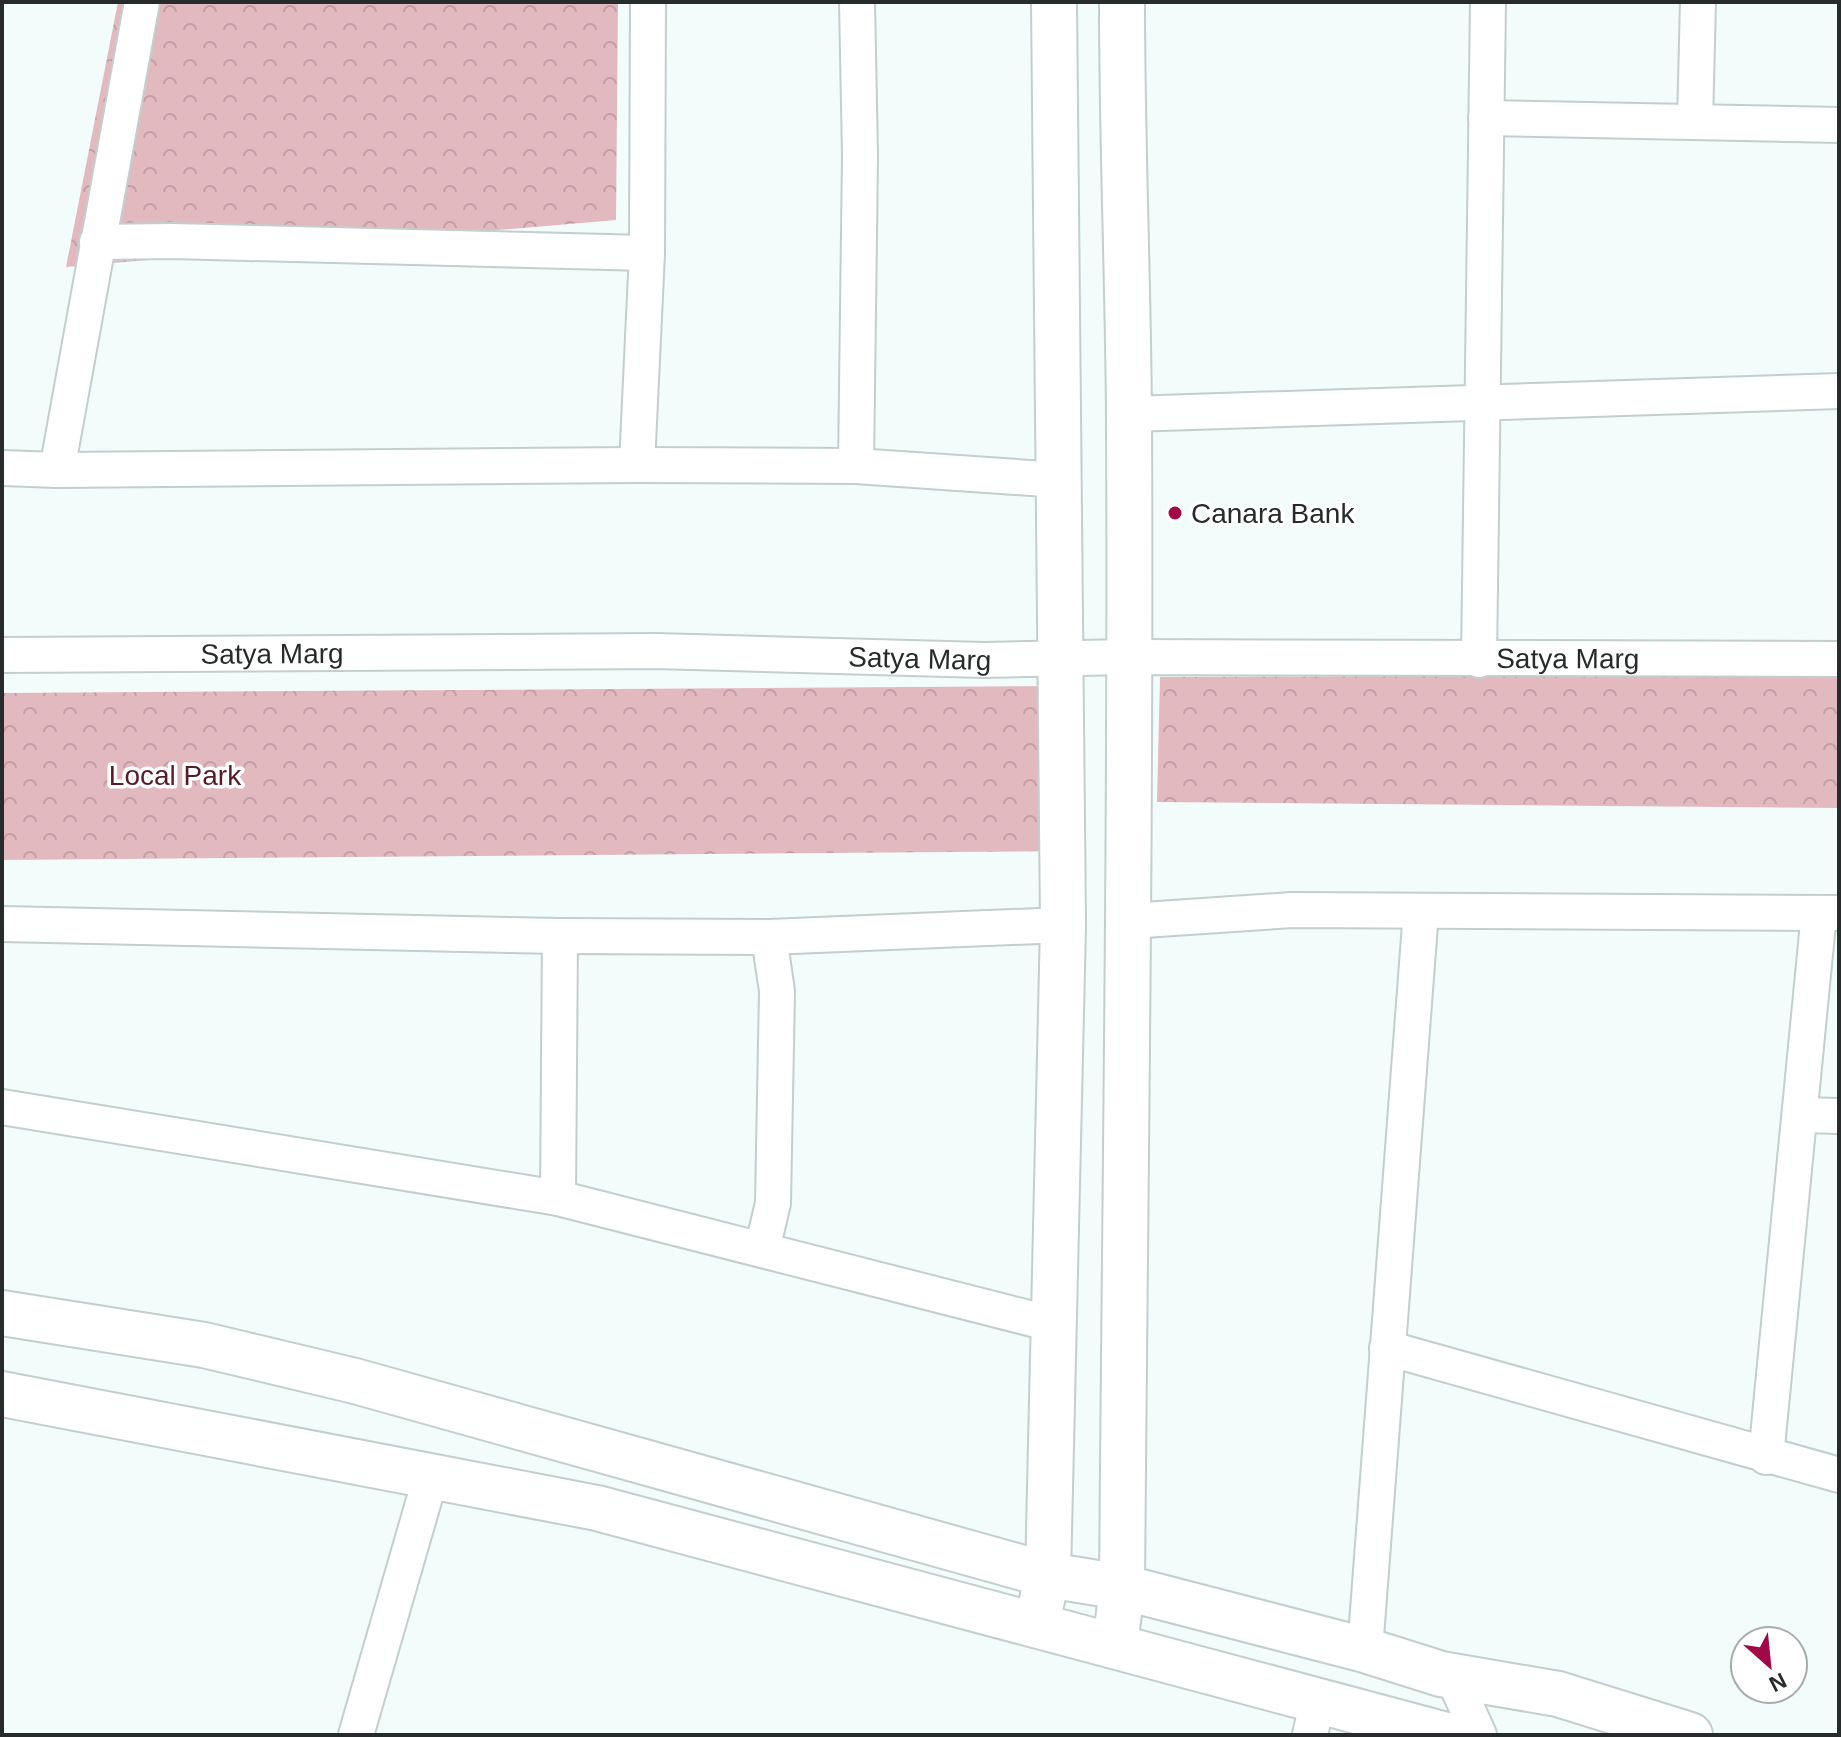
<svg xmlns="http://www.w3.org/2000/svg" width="1841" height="1737" font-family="Helvetica,sans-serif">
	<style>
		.park { fill: url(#park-crowns) }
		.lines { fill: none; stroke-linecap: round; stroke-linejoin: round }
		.street-casing { stroke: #c3cecd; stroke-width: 38 }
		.secondary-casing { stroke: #c3cecd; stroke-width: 48 }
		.street { stroke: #fff; stroke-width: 34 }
		.secondary { stroke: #fff; stroke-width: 44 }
		.poi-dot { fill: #a20846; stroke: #fff; stroke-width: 3 }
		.labels { text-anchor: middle; stroke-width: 7; stroke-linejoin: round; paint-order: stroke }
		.poi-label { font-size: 28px; fill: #272b2b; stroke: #fff; text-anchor: start }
		.street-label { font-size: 28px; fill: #272b2b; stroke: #fff }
		.park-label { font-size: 28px; fill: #571a2a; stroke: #fff }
	</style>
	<defs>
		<pattern id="park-crowns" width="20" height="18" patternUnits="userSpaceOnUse" patternTransform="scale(2)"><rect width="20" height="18" fill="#e3b9c0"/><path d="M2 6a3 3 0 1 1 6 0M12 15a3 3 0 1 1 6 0" fill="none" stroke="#c39fa5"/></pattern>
	</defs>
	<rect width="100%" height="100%" fill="#f1fcfb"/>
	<!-- park -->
	<g class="park">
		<polygon points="118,2 618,2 616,220 66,267"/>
		<polygon points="1839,674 1839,808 1157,802 1160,677"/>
		<polygon points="1069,686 1066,851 2,860 2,693"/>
	</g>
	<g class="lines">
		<!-- street casing -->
		<g class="street-casing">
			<g id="street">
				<polyline points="1486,118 1839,125"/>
				<polyline points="1695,122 1698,2"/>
				<polyline points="97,242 172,241 647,253"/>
				<polyline points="1129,414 1839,391"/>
				<polyline points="637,465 647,253 648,2"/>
				<polyline points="856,466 860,156 857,2"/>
				<polyline points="2,468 57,470 637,465 856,466 1060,480"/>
				<polyline points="57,470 142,2"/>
				<path id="s1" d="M2,655L656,651L984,660L1128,657L1839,659"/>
				<polyline points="1479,660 1488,2"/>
				<polyline points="1129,921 1292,910 1839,913"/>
				<polyline points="2,924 560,936 769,937 1063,925"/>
				<polyline points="2,1107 558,1198 1056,1325"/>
				<polyline points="1800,1115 1839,1116"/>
				<polyline points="558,1198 560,936"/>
				<polyline points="762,1250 773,1203 777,991 769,937"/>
				<polyline points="1387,1348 1839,1475"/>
				<polyline points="1766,1457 1819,913"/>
				<polyline points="1365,1650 1421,911"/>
				<polyline points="1452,1675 1479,1735"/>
				<polyline points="356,1735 431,1476"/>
				<polyline points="1310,1735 1318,1699"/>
			</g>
		</g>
		<!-- secondary casing -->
		<g class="secondary-casing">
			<g id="secondary">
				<polyline points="2,1313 204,1345 355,1381 1048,1575 1122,1587 1365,1650 1441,1674 1558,1694 1690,1735"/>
				<polyline points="2,1394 597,1508 1446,1735"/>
				<polyline points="1036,1625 1048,1575 1063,925 1054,2"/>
				<path d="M1115,1646L1122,1587C1125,1197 1131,806 1129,416C1128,278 1122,140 1122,2"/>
			</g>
		</g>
		<!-- street -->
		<use href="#street" class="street"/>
		<!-- secondary -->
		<use href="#secondary" class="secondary"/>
	</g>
	<!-- markers -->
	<circle class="poi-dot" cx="1175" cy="513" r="8"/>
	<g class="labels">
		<!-- poi labels -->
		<g class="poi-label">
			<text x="1191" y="523">Canara Bank</text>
		</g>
		<!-- street labels -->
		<g class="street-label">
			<text dy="10" stroke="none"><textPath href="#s1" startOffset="270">Satya Marg</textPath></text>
			<text dy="10" stroke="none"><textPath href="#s1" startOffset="918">Satya Marg</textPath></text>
			<text dy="10" stroke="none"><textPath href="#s1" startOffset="1566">Satya Marg</textPath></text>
		</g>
		<!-- park labels -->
		<g class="park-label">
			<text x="175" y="785">Local Park</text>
		</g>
	</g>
	<!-- border -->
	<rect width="1841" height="1737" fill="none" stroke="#272b2b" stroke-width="8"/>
	<!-- north arrow -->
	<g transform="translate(1769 1665) rotate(153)"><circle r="38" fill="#ffffff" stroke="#a9aaaa" stroke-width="2"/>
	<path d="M0-6L14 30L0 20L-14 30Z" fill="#a20846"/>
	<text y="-12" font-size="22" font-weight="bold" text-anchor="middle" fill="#272b2b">N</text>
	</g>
</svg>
